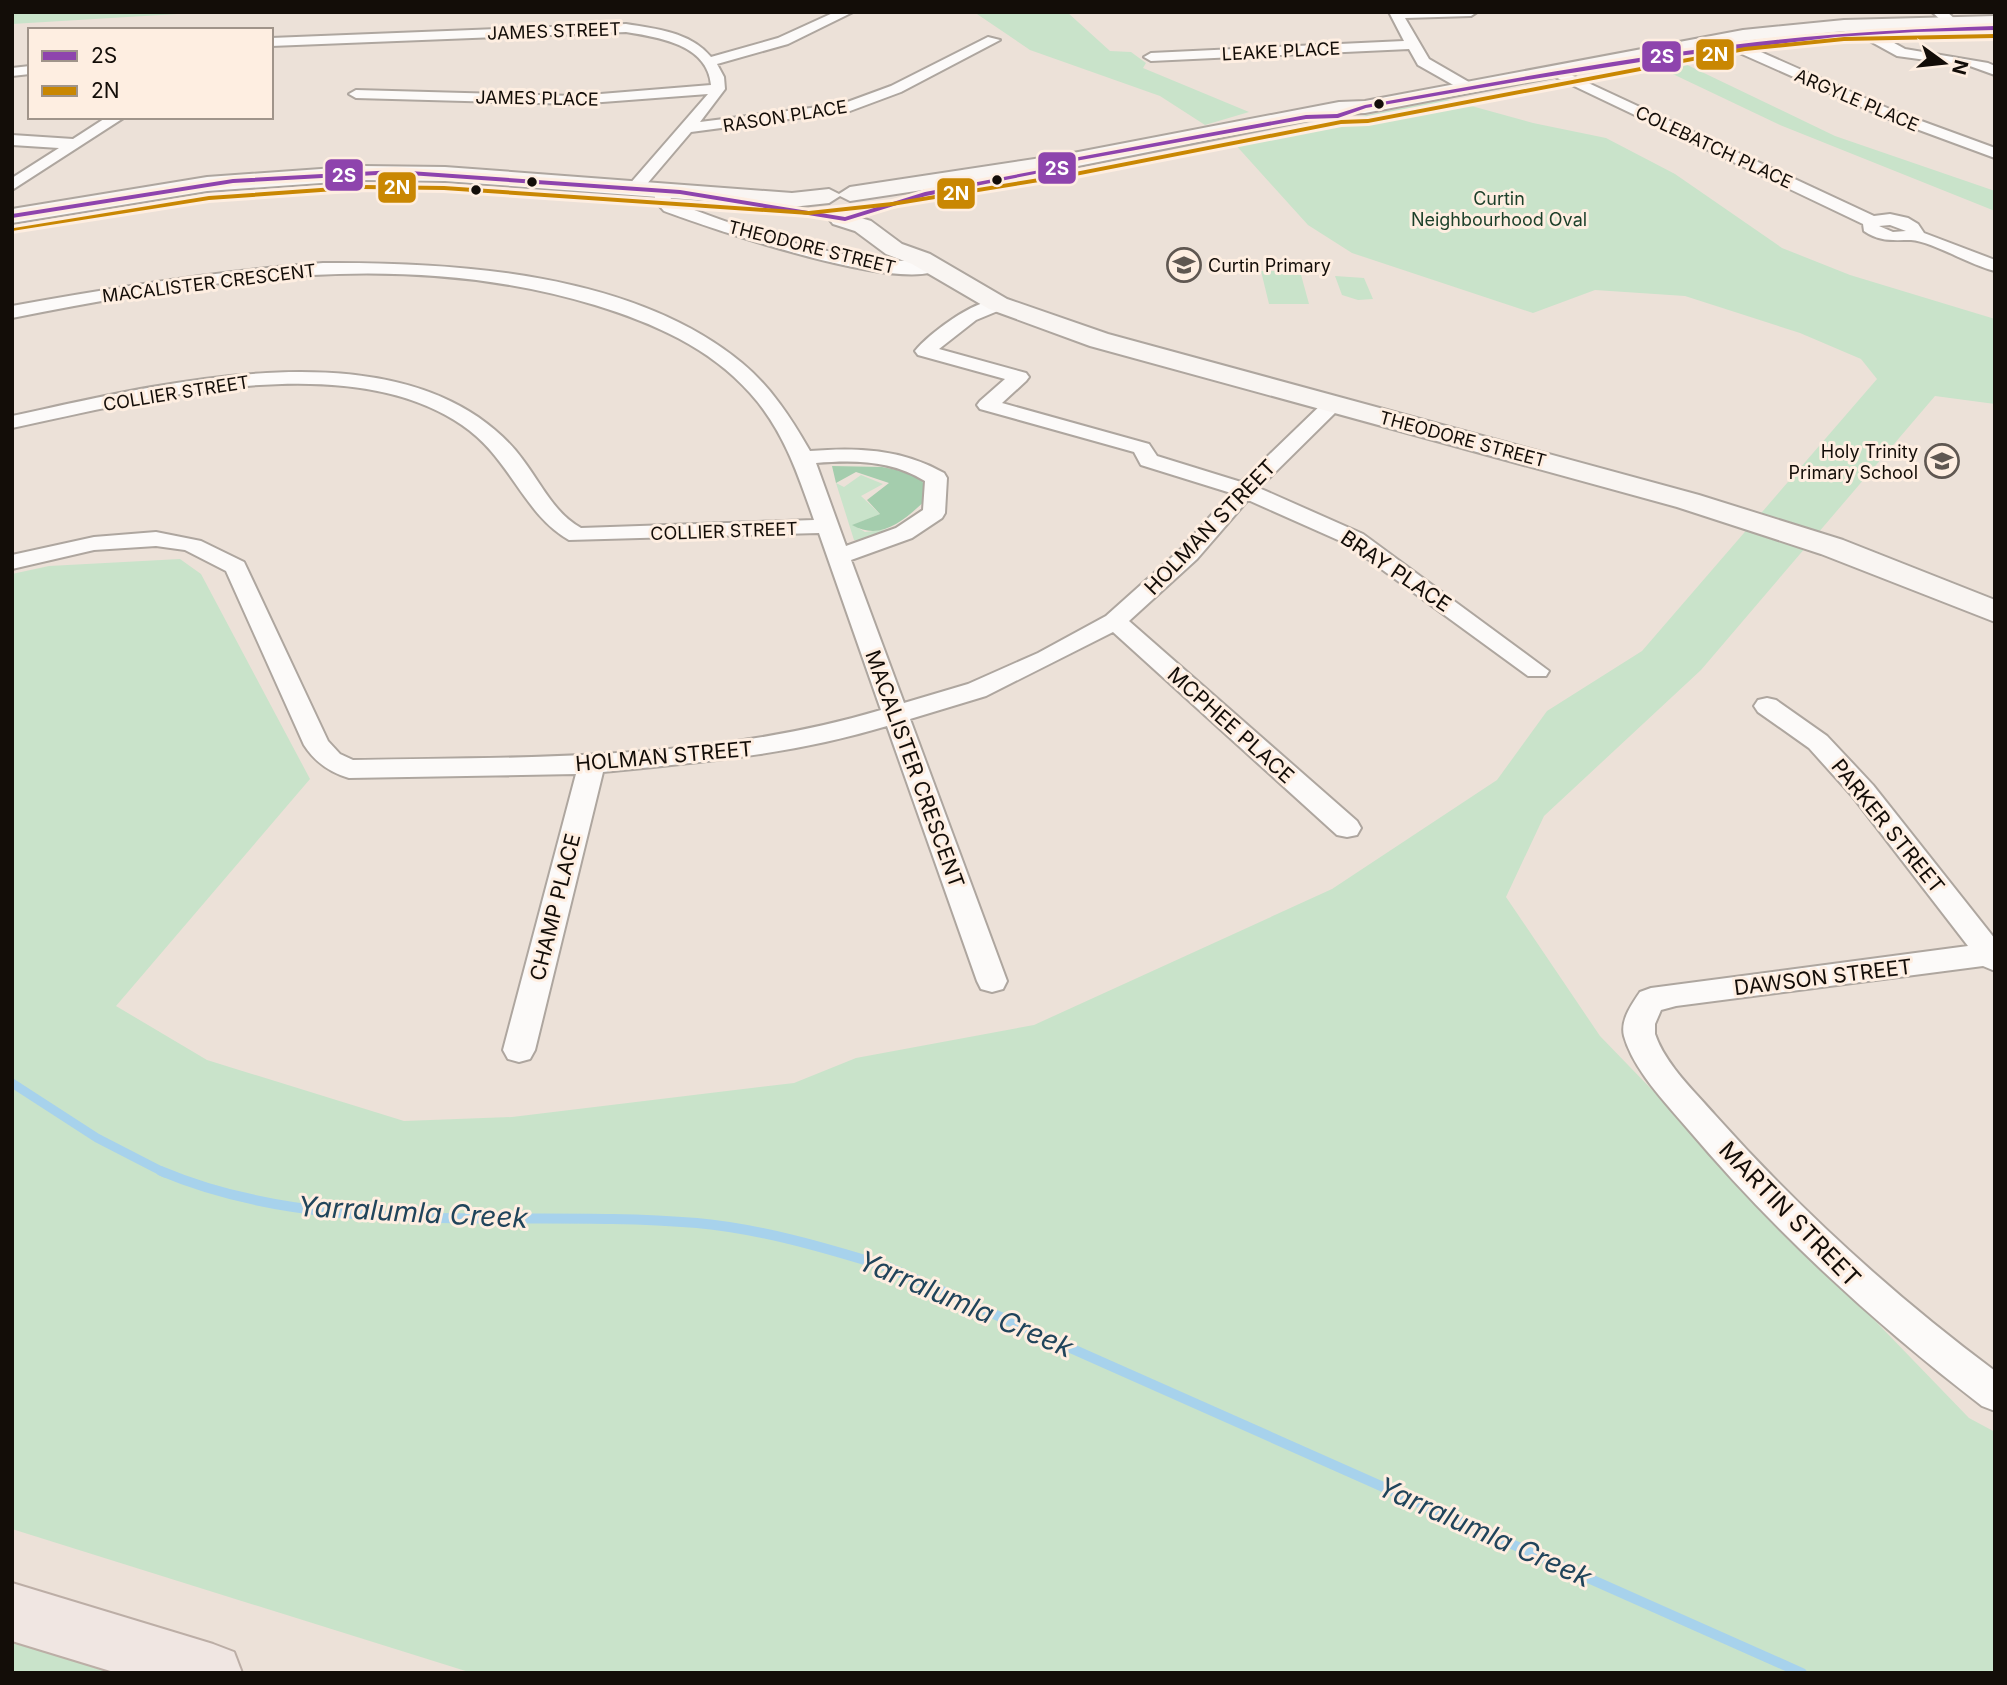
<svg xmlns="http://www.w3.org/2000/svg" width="2007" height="1685" viewBox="0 0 2007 1685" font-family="Inter,sans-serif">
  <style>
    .green { fill: #c9e3ca }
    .forest { fill: #a4cdad }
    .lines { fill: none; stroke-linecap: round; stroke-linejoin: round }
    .stream-far1 { stroke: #a7d2ec; stroke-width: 9 }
    .stream { stroke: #a7d2ec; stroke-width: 10 }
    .minor-casing { stroke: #aea69f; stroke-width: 4 }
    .secondary-casing { stroke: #aea69f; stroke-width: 4 }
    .motorway-casing { stroke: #bcaea6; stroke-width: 4 }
    .minor { fill: #fcfaf9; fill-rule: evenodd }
    .secondary { fill: #f9f5f2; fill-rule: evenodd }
    .motorway { fill: #f0e6e2; fill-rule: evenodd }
    .bus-1-casing { stroke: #feeee1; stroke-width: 6 }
    .bus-2-casing { stroke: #feeee1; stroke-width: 6 }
    .bus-1 { fill: #8e44ad; fill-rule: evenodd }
    .bus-2 { fill: #c98702; fill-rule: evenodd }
    .bus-dot { fill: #130d08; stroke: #feeee1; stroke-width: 2.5 }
    .labels { text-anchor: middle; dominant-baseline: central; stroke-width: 6; stroke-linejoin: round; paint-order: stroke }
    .far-street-label { font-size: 18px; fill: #130d08; stroke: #feeee1 }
    .far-park-label { font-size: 18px; fill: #1b3f29; stroke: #feeee1 }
    .far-poi-label { font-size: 18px; fill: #130d08; stroke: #feeee1; text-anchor: start }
    .street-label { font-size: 21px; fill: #130d08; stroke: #feeee1 }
    .near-street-label { font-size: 24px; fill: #130d08; stroke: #feeee1 }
    .near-water-label { font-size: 28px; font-style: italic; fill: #20445b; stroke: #feeee1 }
    .line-badge { stroke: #feeee1; stroke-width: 2.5 }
    .badge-label { font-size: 19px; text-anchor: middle; font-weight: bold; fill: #fff }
  </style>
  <rect width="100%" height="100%" fill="#ece1d8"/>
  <path class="green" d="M12 12H210L12 24Z
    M974 12H1067L1110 51 1131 52 1146 63 1143 68 1249 112 1205 125 1160 96 1030 50Z
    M1681 62 1835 136 1995 191V211L1780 125 1658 67Z
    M1446 99 1533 123 1606 138 1675 174 1782 248 1850 275 1995 319V404L1935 396 1701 670 1544 816 1506 897 1600 1036 1969 1418 1995 1432V1673H472L12 1529V574L49 566 180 559 201 574 310 779 116 1006 207 1060 404 1121 512 1117 794 1083 856 1058 1034 1025 1332 889 1497 780 1547 711 1642 651 1877 379 1861 359 1800 333 1685 296 1595 290 1533 313 1352 253 1308 225 1233 142Z
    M1261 271H1300L1309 304H1269Z
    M1335 276 1364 278 1373 299 1358 300 1342 295Z
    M861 475 883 484 861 496 880 514 853 525 865 532 890 529 869 542 854 540 836 483 844 487Z
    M12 1636 131 1673H12Z"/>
  <path class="forest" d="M832 466 882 467 921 475 927 499C905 519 882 542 852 525L880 514 867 500 889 483 856 472 836 483Z"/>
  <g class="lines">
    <path class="stream-far1" d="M12 1083 97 1138 165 1173"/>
    <path class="stream" d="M161 1171C326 1241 523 1208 697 1223 762 1229 826 1248 888 1267L1802 1673"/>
    <g class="minor-casing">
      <path id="minor" d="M835 12H853L788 44 717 64 724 77 725 89 700 122 842 104 891 86 988 37 1000 40 901 92 850 111 691 132 640 192 634 194 626 189 628 186 708 94 576 104 356 98 349 94 356 90 576 96 711 85C708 44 657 37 626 32L271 46V38L626 24C657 29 690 32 711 57L778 38Z
        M1389 12H1477L1471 16 1405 18 1429 59 1474 85V91H1464L1418 65 1409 49 1151 61 1144 57 1151 53 1404 41Z
        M1932 12H1947L1965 28 1953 31Z
        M1848 23H1858L1905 49 1988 63 1995 66V75L1970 66 1897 56 1848 29Z
        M1717 37H1727L1894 111 1995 148V158L1884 117 1717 43Z
        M30 66V74L12 76V68Z
        M1556 68 1874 216 1890 214 1908 218 1918 224 1924 233 1995 260V271C1972 266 1931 241 1911 240 1893 240 1880 242 1864 231L1863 224 1551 75V69ZM1890 225 1906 231 1893 232 1879 226Z
        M107 117H125L12 190V178L59 148 12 145V135L73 139Z
        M663 186 669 188 671 200 676 203C741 228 810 252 880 260 894 262 936 258 943 266 915 299 704 226 664 211L655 201V191Z
        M323 263C457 262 634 273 742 363 771 387 791 418 810 451 857 447 902 449 944 473L947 478 945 513 942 518 912 538 851 560 904 703 968 684 1038 653 1106 616 1181 549 1231 493 1141 465 1134 452 980 409 977 405 980 401 1005 379 918 355 915 351C929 333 981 294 1005 300L1007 304 1005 308 976 320 939 349 1026 373 1029 377 1026 381 1002 403 1149 444 1157 456 1241 482 1326 400H1340L1343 404 1340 408 1259 488 1363 534 1549 671 1546 676H1528L1347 544 1248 500 1197 559 1129 621 1357 821 1361 828 1357 835 1347 837 1337 835 1113 632 986 696 910 719 1007 981 1003 989 992 992 981 989 977 981 887 726C791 755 702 762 603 772L535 1050 530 1059 519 1062 508 1059 503 1050 576 774 349 778C329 772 315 762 304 745L226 571 185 550 156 546 94 550 12 569V555L94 537 156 532 201 541 244 562 328 741 340 754 353 760C530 757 710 761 881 710L819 533 569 540C523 514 510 457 462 425 346 345 140 401 12 428V416C147 387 355 333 478 417 495 429 511 443 523 460 542 485 554 513 581 528L814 520C798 474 783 429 750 393 709 347 653 323 595 305 404 247 204 280 12 318V306C116 287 218 271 323 263ZM816 463C854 460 891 460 925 481L923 510 896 528 846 546Z
        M1767 698 1776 700 1827 736 1873 785 1995 939V971L1983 966 1676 1006 1661 1010 1655 1024V1034C1665 1064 1695 1092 1715 1115 1800 1210 1893 1295 1995 1371V1411L1982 1406C1874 1323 1775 1232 1687 1128 1665 1102 1633 1069 1624 1036 1620 1020 1632 1004 1640 992L1651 988 1968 946 1853 797 1809 748 1758 712 1754 706 1758 700Z"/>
    </g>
    <g class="secondary-casing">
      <path id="secondary" d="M1995 16V28L1844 31 1743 41 1365 113 1339 114 1068 168 850 201 840 196 829 203 792 207 445 181 363 180 207 191 12 223V209L207 177 363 166 445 167 792 193 829 189 839 194 850 187 1068 154 1339 102 1365 101 1743 30 1844 20Z
        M841 212 871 221 902 244 930 254 1007 299 1108 334 1699 495 1843 540 1995 600V622L1821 554 1677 507 1090 346 989 309 912 264 886 254 855 231 833 224 829 219 833 214Z"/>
    </g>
    <g class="motorway-casing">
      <path id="motorway" d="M12 1583 213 1644 234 1652 242 1673H117L12 1641Z"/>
    </g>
    <use href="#minor" class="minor"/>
    <use href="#secondary" class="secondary"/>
    <use href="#motorway" class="motorway"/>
    <g class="bus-1-casing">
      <path id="bus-1" d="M1995 26V30L1915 32 1836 37 1678 56 1521 81 1366 108 1338 118 1306 119 1070 162 1065 168 926 196 845 221 680 194 395 174 233 183 12 218V214L233 179 395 170 680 190 845 217 925 192 1061 166 1068 159 1306 115 1337 114 1365 105C1495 82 1626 57 1757 42 1836 33 1915 29 1995 26Z"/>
    </g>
    <g class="bus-2-casing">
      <path id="bus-2" d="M1995 34V38L1844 41 1745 51 1368 123 1341 124 1070 177 892 206 809 215 444 190 363 189 209 200 12 231V229L14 228 209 196 363 185 444 186 809 211 892 202 1070 173 1341 120 1368 119 1745 47 1844 37Z"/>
    </g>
    <use href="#bus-1" class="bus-1"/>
    <use href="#bus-2" class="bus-2"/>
  </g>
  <defs>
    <g id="school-ring" transform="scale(1.75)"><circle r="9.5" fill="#feeee1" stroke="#5f5751" stroke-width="1.5"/><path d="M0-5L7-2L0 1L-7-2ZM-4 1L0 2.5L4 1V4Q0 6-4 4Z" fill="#5f5751"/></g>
  </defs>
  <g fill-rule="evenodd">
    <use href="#school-ring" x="1184" y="265"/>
    <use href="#school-ring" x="1942" y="461"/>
  </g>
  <g class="bus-dot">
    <circle cx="1379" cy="104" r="6"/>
    <circle cx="997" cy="180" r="6"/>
    <circle cx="532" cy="182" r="6"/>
    <circle cx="476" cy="190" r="6"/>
  </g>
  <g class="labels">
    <g class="far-street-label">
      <text transform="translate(554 31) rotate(-2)">JAMES STREET</text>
      <text transform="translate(1281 51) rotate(-3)">LEAKE PLACE</text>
      <text transform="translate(537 98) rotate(1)">JAMES PLACE</text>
      <text transform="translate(1857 100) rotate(23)">ARGYLE PLACE</text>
      <text transform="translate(785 116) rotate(-9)">RASON PLACE</text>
      <text transform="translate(1714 147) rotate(25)">COLEBATCH PLACE</text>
      <text transform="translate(812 247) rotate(14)">THEODORE STREET</text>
      <text transform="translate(209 283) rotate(-7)">MACALISTER CRESCENT</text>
      <text transform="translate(176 393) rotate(-9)">COLLIER STREET</text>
      <text transform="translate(1463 439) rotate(15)">THEODORE STREET</text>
      <text transform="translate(724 531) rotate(-2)">COLLIER STREET</text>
    </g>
    <g class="far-park-label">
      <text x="1499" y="198">Curtin<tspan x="1499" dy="21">Neighbourhood Oval</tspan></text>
    </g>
    <g class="far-poi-label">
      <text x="1208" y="265">Curtin Primary</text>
      <text x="1918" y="451" text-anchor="end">Holy Trinity<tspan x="1918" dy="21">Primary School</tspan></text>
    </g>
    <g class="street-label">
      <text transform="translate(1210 527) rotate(-46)">HOLMAN STREET</text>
      <text transform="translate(1396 571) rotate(34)">BRAY PLACE</text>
      <text transform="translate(1231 725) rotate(42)">MCPHEE PLACE</text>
      <text transform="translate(664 756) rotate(-5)">HOLMAN STREET</text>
      <text transform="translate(915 769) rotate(70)">MACALISTER CRESCENT</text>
      <text transform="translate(1888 826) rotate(51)">PARKER STREET</text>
      <text transform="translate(555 907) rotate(-76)">CHAMP PLACE</text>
      <text transform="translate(1823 977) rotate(-7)">DAWSON STREET</text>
    </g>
    <g class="near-street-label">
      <text transform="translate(1790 1214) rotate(46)">MARTIN STREET</text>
    </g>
    <g class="near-water-label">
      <text transform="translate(413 1212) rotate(3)">Yarralumla Creek</text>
      <text transform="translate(966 1304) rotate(23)">Yarralumla Creek</text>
      <text transform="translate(1485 1532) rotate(24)">Yarralumla Creek</text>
    </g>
  </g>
  <g class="line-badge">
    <rect x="1695" y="38" width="40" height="33" rx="7" fill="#c98702"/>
    <rect x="1641" y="40" width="41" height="33" rx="7" fill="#8e44ad"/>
    <rect x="1037" y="151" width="40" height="34" rx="7" fill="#8e44ad"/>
    <rect x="324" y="158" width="40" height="34" rx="7" fill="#8e44ad"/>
    <rect x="377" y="171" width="40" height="33" rx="7" fill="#c98702"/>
    <rect x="936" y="177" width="40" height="33" rx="7" fill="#c98702"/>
  </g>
  <g class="badge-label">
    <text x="1715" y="61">2N</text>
    <text x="1662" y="63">2S</text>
    <text x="1057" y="175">2S</text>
    <text x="344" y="182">2S</text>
    <text x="397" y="194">2N</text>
    <text x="956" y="200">2N</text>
  </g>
  <rect width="2007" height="1685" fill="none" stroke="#130d08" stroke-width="28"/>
  <rect x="28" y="28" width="245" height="91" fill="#feeee1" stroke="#a0948a" stroke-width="2"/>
  <rect x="42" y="51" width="35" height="10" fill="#8e44ad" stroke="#a0948a" stroke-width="2"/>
  <text x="91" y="63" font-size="21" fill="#130d08">2S</text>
  <rect x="42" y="86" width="35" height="10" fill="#c98702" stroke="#a0948a" stroke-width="2"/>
  <text x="91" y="98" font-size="21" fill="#130d08">2N</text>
  <g transform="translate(1944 63) rotate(105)" stroke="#feeee1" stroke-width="5" paint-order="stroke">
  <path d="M0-5L12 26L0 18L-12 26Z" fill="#130d08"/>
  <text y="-10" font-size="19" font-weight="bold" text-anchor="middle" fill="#130d08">N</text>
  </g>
</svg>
